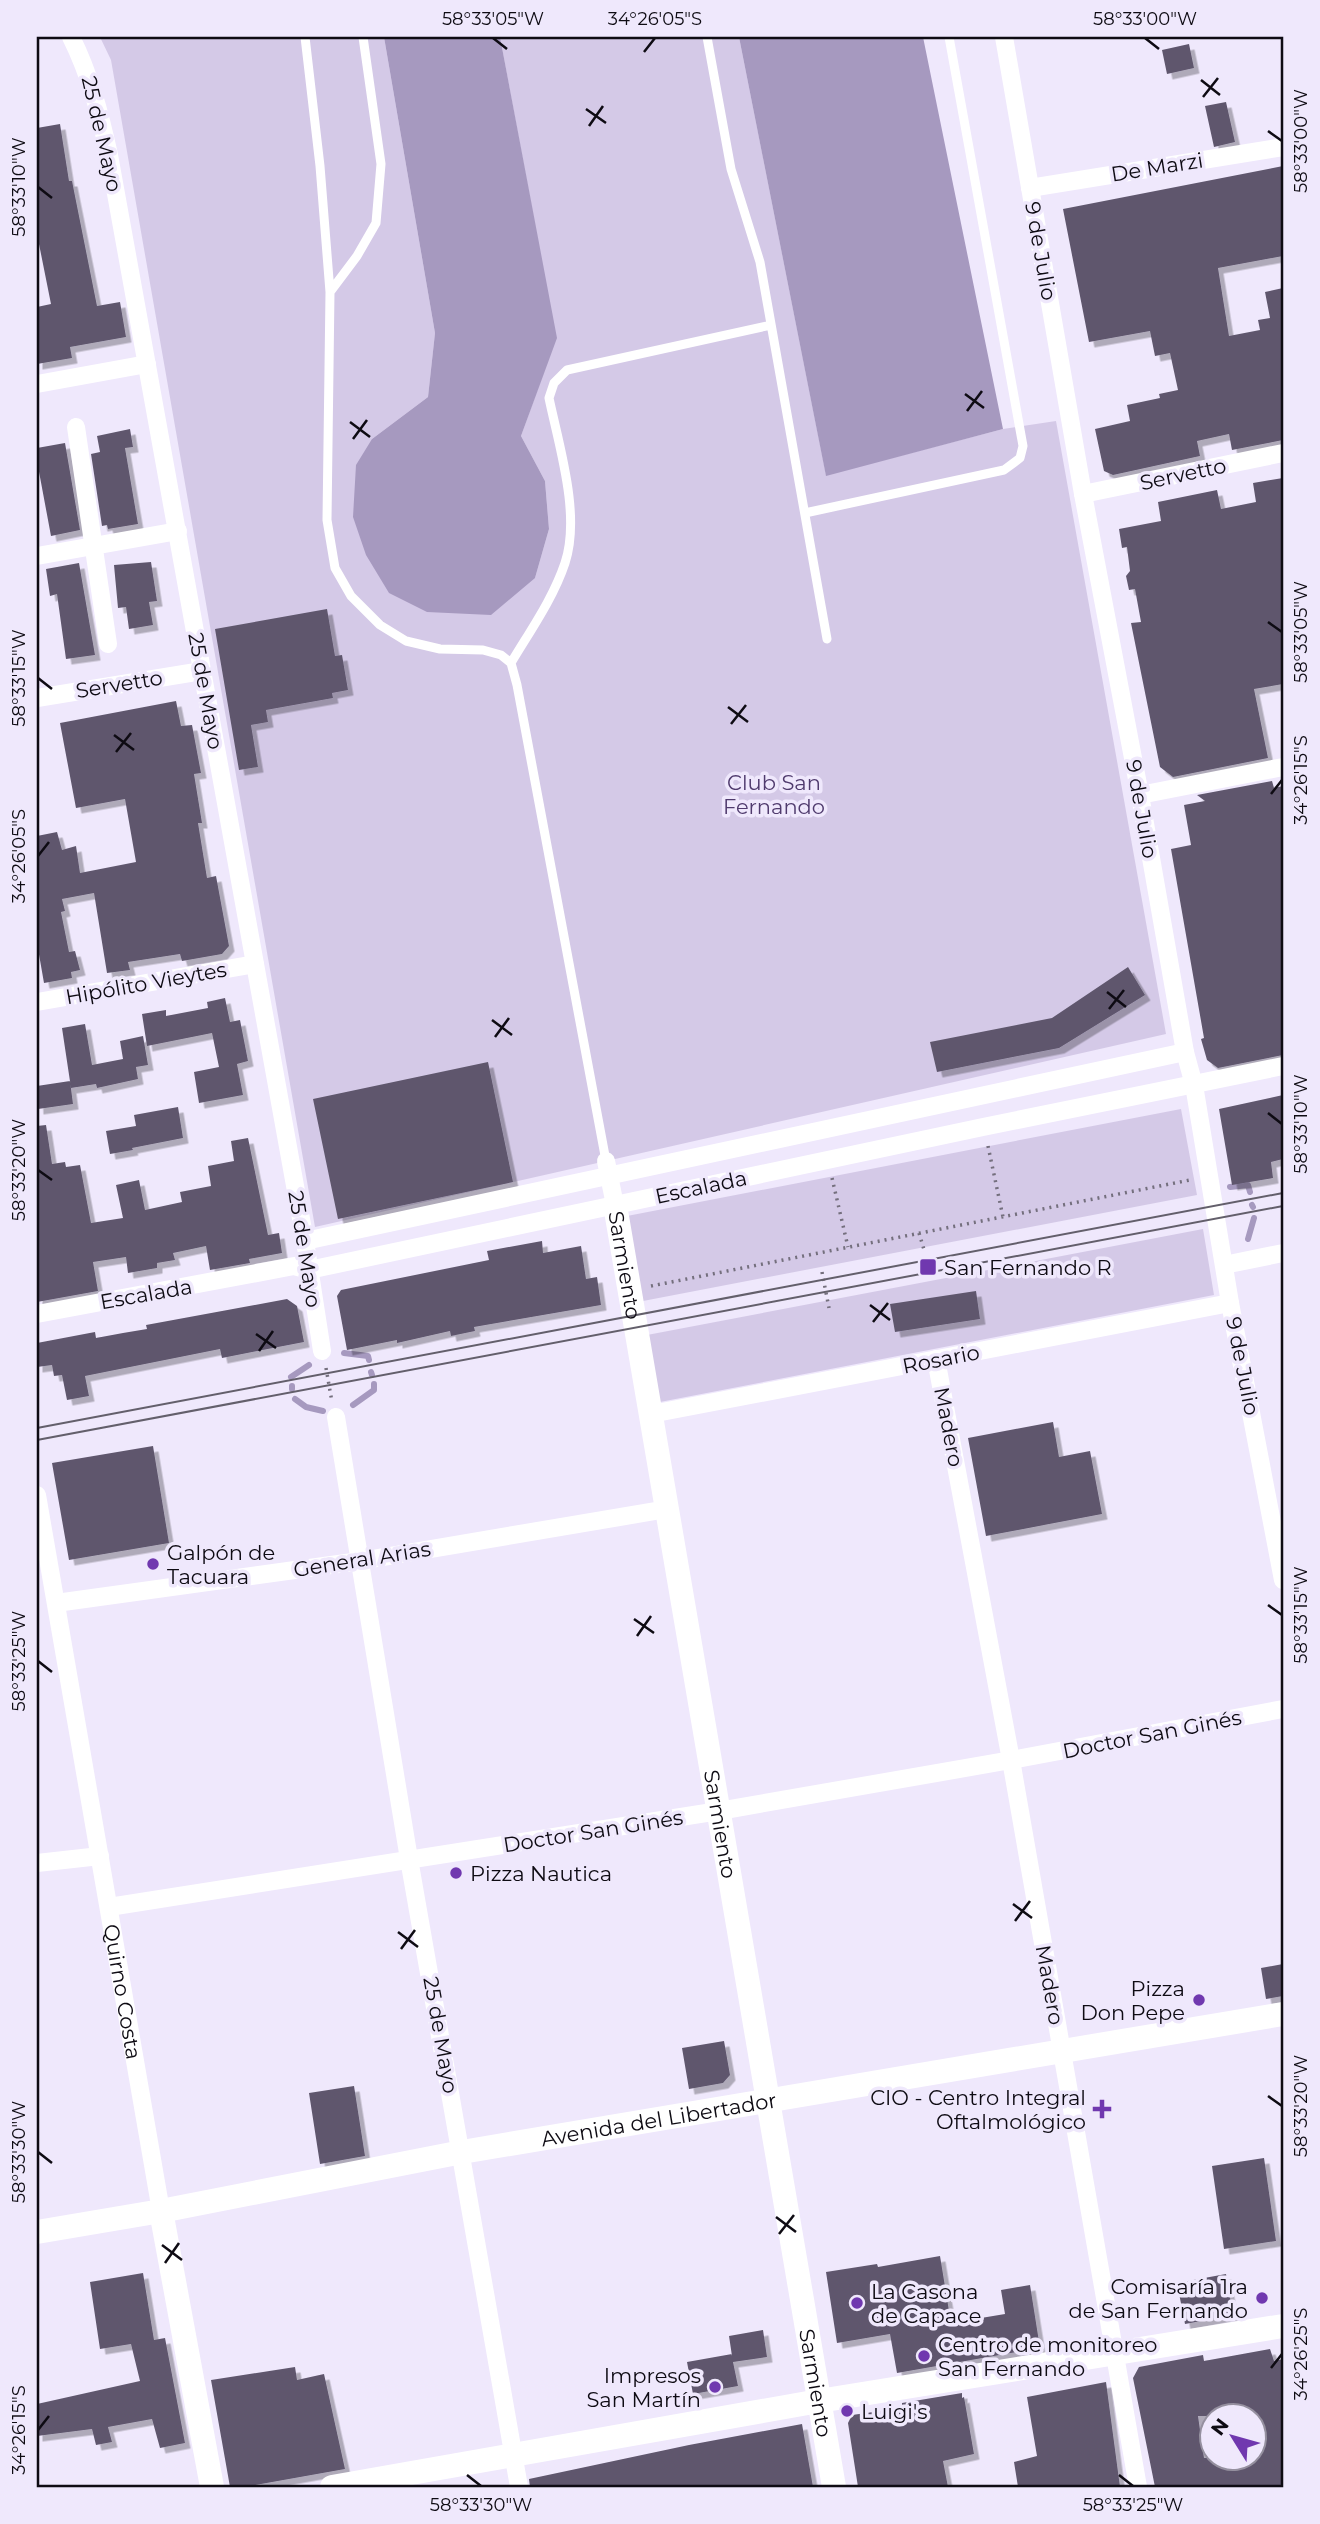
<svg xmlns="http://www.w3.org/2000/svg" width="1320" height="2524" viewBox="0 0 1320 2524" font-family="Montserrat,sans-serif">
  <style>
    .green { fill: #d4c9e7 }
    .water { fill: #a699bf }
    .lines { fill: none; stroke-linecap: round; stroke-linejoin: round }
    .stream { stroke: #a699bf; stroke-width: 6 }
    .building { fill: #5f576d; fill-rule: evenodd; filter: url(#shadow) }
    .path { stroke: #746f7d; stroke-width: 3.5; stroke-dasharray: 2 5; stroke-linecap: butt }
    .lane { stroke: #fff; stroke-width: 9 }
    .street { stroke: #fff; stroke-width: 18 }
    .secondary { stroke: #fff; stroke-width: 24 }
    .tram { stroke: #635f6b; stroke-width: 2 }
    .ticks { fill: none; stroke: #0e0b13; stroke-width: 2.5 }
    .poi-dot { fill: #7038af; stroke: #efe8fc; stroke-width: 2.5 }
    .labels { text-anchor: middle; dominant-baseline: central; stroke-width: 7; stroke-linejoin: round; paint-order: stroke }
    .street-label { font-size: 21px; fill: #0e0b13; stroke: #efe8fc }
    .park-label { font-size: 21px; fill: #503b6e; stroke: #efe8fc }
    .poi-label { font-size: 21px; fill: #0e0b13; stroke: #efe8fc; text-anchor: start }
    .neatline { fill: none; stroke: #0e0b13; stroke-width: 2.5 }
    .ticks-label { font-size: 18px; text-anchor: middle; fill: #0e0b13 }
  </style>
  <defs>
    <filter id="shadow"><feDropShadow dx="5.5" dy="5.5" stdDeviation="0" flood-color="#0004"/></filter>
  </defs>
  <rect width="100%" height="100%" fill="#efe8fc"/>
  <path class="green" d="M100 37H384L435 333 428 397 372 439 535 578 549 529 545 481 521 436 556 338 500 37H739L826 475 1003 429 1056 421 1166 1034 315 1227 111 60Z
    M1181 1109 1197 1195 643 1301 627 1216Z
    M1203 1229 1214 1295 660 1402 647 1335Z"/>
  <path class="water" d="M384 37H500L557 338 521 436 545 481 549 529 535 578 491 615 427 612 389 593 366 555 353 517 356 465 372 439 428 397 435 333Z
    M739 37H923L1003 429 826 476Z"/>
  <g class="lines">
    <path class="stream" d="M1230 1187 1248 1185 1250 1192
      M1252 1205 1253 1207
      M1248 1239 1254 1218
      M344 1353 368 1356 369 1360
      M371 1372 372 1375
      M291 1377 309 1365
      M292 1386V1389
      M295 1399 306 1407 323 1411
      M353 1405 374 1390V1384"/>
  </g>
  <path class="building" d="M1189 44 1194 68 1167 74 1162 50Z
    M1226 102 1235 142 1214 147 1205 106Z
    M60 124 69 181H72L97 306 120 302 126 337 70 347 72 358 37 364V307L51 304 37 234V128Z
    M1283 166V256L1218 268 1229 336 1260 330 1258 320 1270 318 1265 292 1283 288V440L1232 450 1229 434 1197 441 1200 456 1113 475 1104 471 1095 429 1130 421 1127 405 1160 398 1159 394 1178 390 1170 353 1155 356 1150 331 1089 342 1063 209Z
    M130 429 133 447 125 448 138 524 108 529 107 525 102 526 91 454 100 452 97 436Z
    M65 443 80 530 51 536 37 461V448Z
    M1283 478V684L1254 689 1268 758 1173 777 1160 767 1131 623 1141 622 1135 589 1129 590 1126 576 1130 571 1127 547 1122 548 1119 529 1161 521 1158 502 1217 490 1221 509 1256 502 1253 483Z
    M151 562 157 601 149 602 153 625 129 629 126 607 118 608 114 565Z
    M79 563 95 655 66 659 57 594 50 596 46 569Z
    M327 609 335 656 342 655 348 690 332 693 333 698 266 710 268 722 251 725 258 767 239 770 215 629Z
    M176 701 181 726 192 725 201 773 194 774 202 823H198L207 878 216 876 229 946 222 954 182 961 180 954 128 962 130 970 107 973 94 893 62 899 65 911 61 912 69 952 75 951 80 970 71 972 72 978 44 983 37 943V836L57 832 62 850 76 846 80 873 136 862 125 799 76 808 60 723Z
    M1272 781 1274 788 1283 786V1055L1218 1068 1207 1060 1201 1039 1204 1038 1171 849 1191 845 1184 805 1205 801 1197 795Z
    M1128 967 1145 995 1059 1048 937 1072 930 1042 1052 1018Z
    M225 998 230 1022 240 1020 248 1061 237 1064 243 1095 199 1103 194 1072 219 1067 212 1033 147 1046 142 1014 166 1010V1016L208 1008 207 1002Z
    M85 1024 92 1065 123 1059 120 1041 143 1036 148 1065 136 1067 138 1079 97 1088 96 1084 71 1088 62 1028Z
    M488 1062 513 1182 338 1219 313 1099Z
    M70 1081 73 1104 38 1109 37 1086Z
    M1283 1095V1159L1271 1162 1273 1178 1232 1185 1219 1109Z
    M178 1107 183 1138 132 1148 133 1150 110 1154 106 1131 136 1126 134 1115Z
    M46 1125 52 1164 65 1162 66 1167 80 1165 91 1223 123 1218 116 1185 139 1180 145 1210 182 1202 180 1192 211 1186 208 1166 234 1161 231 1141 248 1138 268 1235 279 1233 282 1253 249 1259 250 1263 210 1270 206 1246 173 1253 175 1260 157 1263V1268L128 1273 126 1257 93 1262 98 1291 37 1302V1126Z
    M542 1241 543 1253 581 1246 586 1279 597 1277 601 1305 474 1327 475 1331 451 1336 450 1331 397 1343V1340L347 1350 337 1296 341 1290 489 1260 487 1251Z
    M976 1291 980 1319 895 1332 890 1304Z
    M287 1299 297 1306 304 1342 222 1358 220 1349 85 1376 89 1396 67 1400 62 1375 54 1376 52 1365 37 1367V1343L95 1332 96 1338 123 1333 147 1329 146 1325Z
    M1053 1422 1059 1457 1090 1451 1102 1514 986 1536 968 1438Z
    M153 1446 169 1543 69 1560 52 1463Z
    M1283 1964V1996L1266 1999 1261 1968Z
    M724 2041 730 2075 723 2083 689 2089 682 2048Z
    M354 2086 365 2156 320 2164 309 2093Z
    M1264 2158 1276 2241 1224 2249 1212 2166Z
    M940 2256 951 2323 1005 2314 1001 2290 1030 2285 1040 2348 897 2373 890 2334 837 2343 826 2272 877 2264 878 2267Z
    M143 2273 154 2340 165 2338 185 2443 160 2448 152 2419 108 2427 112 2442 96 2445 92 2429 37 2436V2404L140 2381 131 2344 100 2349 90 2282Z
    M1226 2274 1233 2315 1185 2324 1177 2283Z
    M763 2330 767 2357 733 2362 738 2386 693 2394 687 2362 732 2354V2356L729 2336Z
    M1270 2349 1274 2361 1283 2359V2487H1155L1133 2378 1139 2367 1203 2355 1204 2361ZM1198 2416H1254L1260 2458H1204Z
    M295 2367 297 2380 324 2374 345 2469 244 2487H230L211 2380Z
    M1106 2382 1120 2487H1018L1014 2462 1037 2456 1027 2397Z
    M962 2393V2398L964 2397 974 2454 943 2461 948 2487H858L848 2423 852 2415 902 2408V2403Z
    M802 2424 813 2487H530L529 2479 689 2445Z"/>
  <g class="lines">
    <path class="path" d="M988 1146 1003 1217
      M832 1178 848 1247
      M919 1233 925 1253
      M822 1272 829 1308
      M651 1286 1190 1180
      M326 1368 332 1402"/>
    <path class="lane" d="M305 37 320 166 330 292 327 520 335 568 351 596 380 625 406 641 440 649 483 650 501 655 511 663 517 685 606 1161
      M707 37 731 169 760 262 827 639
      M330 292 357 256 376 223 381 164 363 37
      M805 513 1004 470 1020 458 1023 446 949 37
      M511 663C530 631 553 599 565 563 581 515 559 446 549 398L554 383 567 370 771 325"/>
    <g class="street">
      <path d="M71 37C90 75 100 114 109 155L305 1241 322 1351"/>
      <path d="M1004 37 1083 494 1140 795 1185 1052 1194 1085 1230 1303 1283 1580"/>
      <path d="M1030 188 1283 147"/>
      <path d="M37 384 147 364"/>
      <path d="M76 427 108 644"/>
      <path d="M1083 494 1283 453"/>
      <path d="M37 556 178 531"/>
      <path d="M37 698 202 671"/>
      <path d="M1140 795 1283 767"/>
      <path d="M37 1002 255 964"/>
      <path d="M606 1161 615 1205"/>
      <path d="M305 1241 1185 1052"/>
      <path d="M1224 1265 1283 1253"/>
      <path d="M37 1314 294 1266 309 1270 983 1127 1283 1066"/>
      <path d="M936 1359 1011 1760 1138 2487"/>
      <path d="M651 1414 1230 1303"/>
      <path d="M336 1417 409 1859 519 2487"/>
      <path id="s1" d="M37 1495 161 2211"/>
      <path d="M56 1603 360 1561 667 1509"/>
      <path d="M37 1863 100 1856"/>
      <path d="M109 1907 719 1811 1011 1760 1283 1709"/>
    </g>
    <g class="secondary">
      <path id="s2" d="M615 1205 834 2487"/>
      <path d="M161 2211 212 2487"/>
      <path id="s3" d="M37 2232 161 2211 462 2152 1283 2014"/>
      <path d="M332 2487 819 2401 1283 2326"/>
    </g>
    <path class="tram" d="M37 1428 1283 1193
      M37 1440 1283 1206"/>
  </g>
  <path class="ticks" d="M493 38 507 49M1145 38 1159 49M644 52 655 38M1201 80 1220 95M1203 97 1218 78M586 109 606 123M589 126 603 106M1268 131 1282 141M38 187 52 198M965 394 984 408M967 411 982 391M350 422 370 437M353 439 367 420M1268 622 1282 632M38 678 52 689M728 707 748 722M731 724 746 705M114 735 134 750M116 752 131 733M1271 794 1282 780M38 856 49 842M1107 992 1126 1007M1109 1009 1124 990M492 1020 512 1035M495 1037 509 1018M1268 1113 1282 1124M38 1170 52 1180M870 1305 890 1320M873 1322 888 1303M256 1334 276 1348M259 1351 273 1331M1268 1605 1282 1615M634 1619 654 1633M637 1636 651 1616M38 1661 52 1672M1013 1904 1032 1918M1015 1921 1030 1901M398 1932 418 1947M401 1949 415 1930M1268 2096 1282 2106M38 2152 52 2163M776 2217 796 2232M779 2234 794 2215M162 2245 182 2260M165 2263 179 2243M1271 2368 1282 2354M38 2430 49 2416M467 2475 481 2486M1119 2475 1133 2486"/>
  <g class="poi-dot">
    <rect x="919" y="1258" width="18" height="18" rx="3.5"/>
    <circle cx="153" cy="1564" r="7"/>
    <circle cx="456" cy="1873" r="7"/>
    <circle cx="1199" cy="2000" r="7"/>
    <path d="M1098.5 2098.5h7v7h7v7h-7v7h-7v-7h-7v-7h7z"/>
    <circle cx="1262" cy="2298" r="7"/>
    <circle cx="857" cy="2303" r="7"/>
    <circle cx="924" cy="2356" r="7"/>
    <circle cx="715" cy="2387" r="7"/>
    <circle cx="847" cy="2411" r="7"/>
  </g>
  <g class="labels">
    <g class="street-label">
      <text transform="translate(102 134) rotate(77)">25 de Mayo</text>
      <text transform="translate(1157 167) rotate(-9)">De Marzi</text>
      <text transform="translate(1041 251) rotate(80)">9 de Julio</text>
      <text transform="translate(1183 474) rotate(-12)">Servetto</text>
      <text transform="translate(119 684) rotate(-9)">Servetto</text>
      <text transform="translate(206 691) rotate(80)">25 de Mayo</text>
      <text transform="translate(1142 809) rotate(80)">9 de Julio</text>
      <text transform="translate(146 983) rotate(-10)">Hipólito Vieytes</text>
      <text transform="translate(701 1187) rotate(-12)">Escalada</text>
      <text transform="translate(305 1249) rotate(81)">25 de Mayo</text>
      <text stroke="none"><textPath href="#s2" startOffset="61">Sarmiento</textPath></text>
      <text transform="translate(146 1294) rotate(-10)">Escalada</text>
      <text transform="translate(941 1359) rotate(-11)">Rosario</text>
      <text transform="translate(1243 1366) rotate(79)">9 de Julio</text>
      <text transform="translate(949 1427) rotate(79)">Madero</text>
      <text transform="translate(362 1559) rotate(-9)">General Arias</text>
      <text transform="translate(1152 1734) rotate(-11)">Doctor San Ginés</text>
      <text stroke="none"><textPath href="#s2" startOffset="628">Sarmiento</textPath></text>
      <text transform="translate(593 1831) rotate(-9)">Doctor San Ginés</text>
      <text transform="translate(1050 1985) rotate(80)">Madero</text>
      <text stroke="none"><textPath href="#s1" startOffset="504">Quirno Costa</textPath></text>
      <text transform="translate(441 2035) rotate(80)">25 de Mayo</text>
      <text stroke="none"><textPath href="#s3" startOffset="632">Avenida del Libertador</textPath></text>
      <text stroke="none"><textPath href="#s2" startOffset="1195">Sarmiento</textPath></text>
    </g>
    <g class="park-label">
      <text x="774" y="782">Club San<tspan x="774" dy="24">Fernando</tspan></text>
    </g>
    <g class="poi-label">
      <text x="944" y="1267">San Fernando R</text>
      <text x="167" y="1552">Galpón de<tspan x="167" dy="24">Tacuara</tspan></text>
      <text x="470" y="1873">Pizza Nautica</text>
      <text x="1185" y="1988" text-anchor="end">Pizza<tspan x="1185" dy="24">Don Pepe</tspan></text>
      <text x="1086" y="2097" text-anchor="end">CIO - Centro Integral<tspan x="1086" dy="24">Oftalmológico</tspan></text>
      <text x="1248" y="2286" text-anchor="end">Comisaría 1ra<tspan x="1248" dy="24">de San Fernando</tspan></text>
      <text x="871" y="2291">La Casona<tspan x="871" dy="24">de Capace</tspan></text>
      <text x="938" y="2344">Centro de monitoreo<tspan x="938" dy="24">San Fernando</tspan></text>
      <text x="701" y="2375" text-anchor="end">Impresos<tspan x="701" dy="24">San Martín</tspan></text>
      <text x="861" y="2411">Luigi's</text>
    </g>
  </g>
  <rect width="1320" height="2524" fill="none" stroke="#efe8fc" stroke-width="77"/>
  <g transform="translate(1233 2437) rotate(307)"><circle r="33" fill="#efe8fc" stroke="#95909f" stroke-width="2"/>
  <path d="M0-5L12 26L0 18L-12 26Z" fill="#7038af"/>
  <text y="-10" font-size="19" font-weight="bold" text-anchor="middle" fill="#0e0b13">N</text>
  </g>
  <rect x="38" y="38" width="1244" height="2448" class="neatline"/>
  <g class="ticks-label">
    <text x="493" y="25">58°33'05"W</text>
    <text x="655" y="25">34°26'05"S</text>
    <text x="1145" y="25">58°33'00"W</text>
    <text transform="translate(1301 141) rotate(-90)" y="6">58°33'00"W</text>
    <text transform="translate(19 187) rotate(-90)" y="6">58°33'10"W</text>
    <text transform="translate(1301 632) rotate(-90)" y="6">58°33'05"W</text>
    <text transform="translate(19 678) rotate(-90)" y="6">58°33'15"W</text>
    <text transform="translate(1301 780) rotate(-90)" y="6">34°26'15"S</text>
    <text transform="translate(19 856) rotate(-90)" y="6">34°26'05"S</text>
    <text transform="translate(1301 1124) rotate(-90)" y="6">58°33'10"W</text>
    <text transform="translate(19 1170) rotate(-90)" y="6">58°33'20"W</text>
    <text transform="translate(1301 1615) rotate(-90)" y="6">58°33'15"W</text>
    <text transform="translate(19 1661) rotate(-90)" y="6">58°33'25"W</text>
    <text transform="translate(1301 2106) rotate(-90)" y="6">58°33'20"W</text>
    <text transform="translate(19 2152) rotate(-90)" y="6">58°33'30"W</text>
    <text transform="translate(1301 2354) rotate(-90)" y="6">34°26'25"S</text>
    <text transform="translate(19 2430) rotate(-90)" y="6">34°26'15"S</text>
    <text x="481" y="2511">58°33'30"W</text>
    <text x="1133" y="2511">58°33'25"W</text>
  </g>
</svg>
